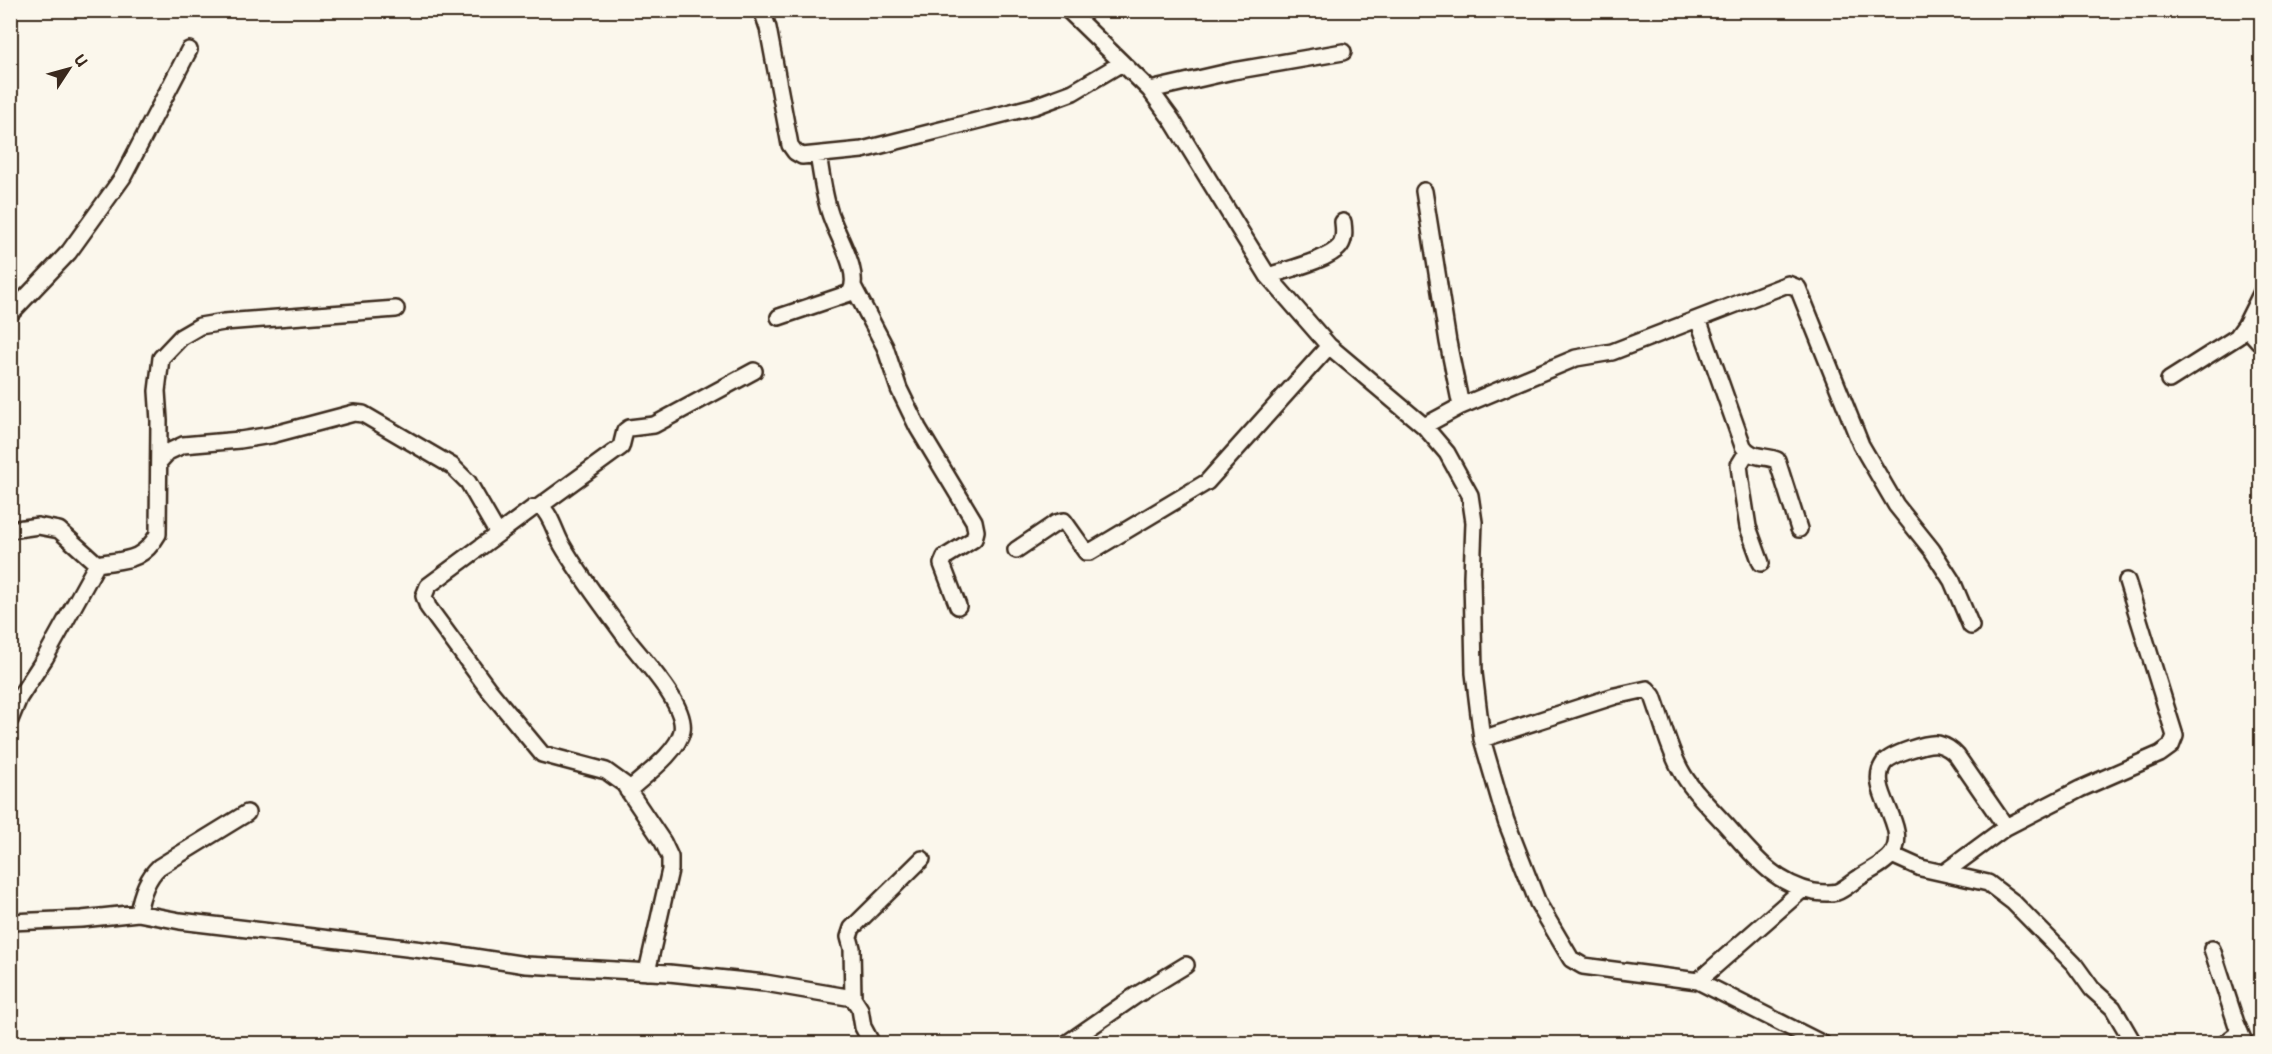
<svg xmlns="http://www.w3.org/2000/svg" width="2272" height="1054" viewBox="0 0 2272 1054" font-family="Mali,sans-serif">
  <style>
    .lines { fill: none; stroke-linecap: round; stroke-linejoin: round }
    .minor-casing { stroke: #3b2a1e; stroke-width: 20 }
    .minor { stroke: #fbf7ec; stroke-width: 15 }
  </style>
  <rect width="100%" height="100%" fill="#fbf7ec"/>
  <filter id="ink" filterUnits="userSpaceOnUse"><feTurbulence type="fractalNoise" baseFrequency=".0167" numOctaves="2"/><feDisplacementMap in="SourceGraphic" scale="12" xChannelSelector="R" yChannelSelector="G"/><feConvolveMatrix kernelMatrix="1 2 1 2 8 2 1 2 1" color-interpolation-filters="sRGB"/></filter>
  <g filter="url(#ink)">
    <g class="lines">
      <g class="minor-casing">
        <path id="minor" d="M762 10 768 28 790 145 795 152 802 156 862 150 1035 106 1073 92 1122 63
          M1068 10 1150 90 1172 120 1268 276 1329 346 1424 426 1447 453 1470 495 1474 522 1472 577 1474 673 1482 739 1506 821 1538 903 1571 959 1583 966 1698 981 1823 1044
          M1150 90 1233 71 1343 52
          M1424 191 1448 342 1461 406
          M1268 276C1286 270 1329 260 1340 246 1345 239 1344 230 1343 222
          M854 288 885 347 899 389 918 428 974 521 976 531 974 539 945 557 942 564 958 606
          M10 314 69 252 123 177 189 50
          M779 317 850 293C862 275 838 237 832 219 824 200 822 176 818 155
          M1698 319 1743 446C1751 459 1764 455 1777 460L1799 529
          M2245 326 2262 345
          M2169 380 2237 337 2245 326 2262 292
          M1424 426 1461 406 1576 358 1612 352 1788 284 1798 288 1861 445 1896 505 1932 550 1952 581 1971 626
          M1747 452 1739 465 1742 489 1748 527 1761 563
          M159 462 168 452 183 445 240 440 271 435 354 413 363 414 452 466 468 482 498 534
          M540 506 621 447 625 431 629 428 654 425 754 371
          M10 530 38 526 59 530 97 564
          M1016 550 1056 523 1064 521 1086 552H1090L1207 482 1329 346
          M10 720 19 698 45 658 97 564C126 559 142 562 158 534L159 421 157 391 161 358 181 337 200 326 224 322 396 309
          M1482 739 1615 696 1647 689 1653 696C1662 720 1668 747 1680 769 1691 790 1710 807 1726 825 1753 855 1773 883 1814 892 1821 893 1829 894 1837 892 1845 889 1852 882 1860 877 1869 871 1886 863 1892 854 1911 826 1865 789 1884 763 1891 754 1928 742 1938 744 1946 746 1952 750 1957 756L2006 827
          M628 791C644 776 678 752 682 731 687 705 643 660 627 639 605 608 581 578 562 545 555 533 551 514 540 506L533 508 428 586 424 596 428 607 489 690 542 754 606 771 624 784 663 842 670 857V870L647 972
          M1892 855 1921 868 1988 883 2013 902 2074 964 2092 989 2113 1008 2134 1044
          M1945 872 2006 827 2080 789 2160 754 2171 746 2175 736 2127 581
          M138 913C141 896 146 879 159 867L247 813
          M10 922 82 919 138 913 180 921 448 953 526 965 669 973 765 983 853 998 860 1009 863 1027 872 1044
          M2212 949 2236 1023 2245 1044
          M1698 981 1803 889
          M853 998 852 948 849 937 852 928 922 859
          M1066 1044 1135 996 1186 965
          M2224 1044 2240 1032"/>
      </g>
      <use href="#minor" class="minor"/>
    </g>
  </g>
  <rect width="2272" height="1054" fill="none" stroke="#fbf7ec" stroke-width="36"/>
  <rect x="18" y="18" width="2236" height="1018" fill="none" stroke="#3b2a1e" stroke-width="2" filter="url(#ink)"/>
  <g transform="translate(69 69) rotate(54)" stroke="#fbf7ec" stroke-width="4.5" paint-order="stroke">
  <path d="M0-4.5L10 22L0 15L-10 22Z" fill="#3b2a1e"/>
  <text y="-9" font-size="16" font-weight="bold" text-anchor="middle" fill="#3b2a1e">U</text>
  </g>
</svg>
